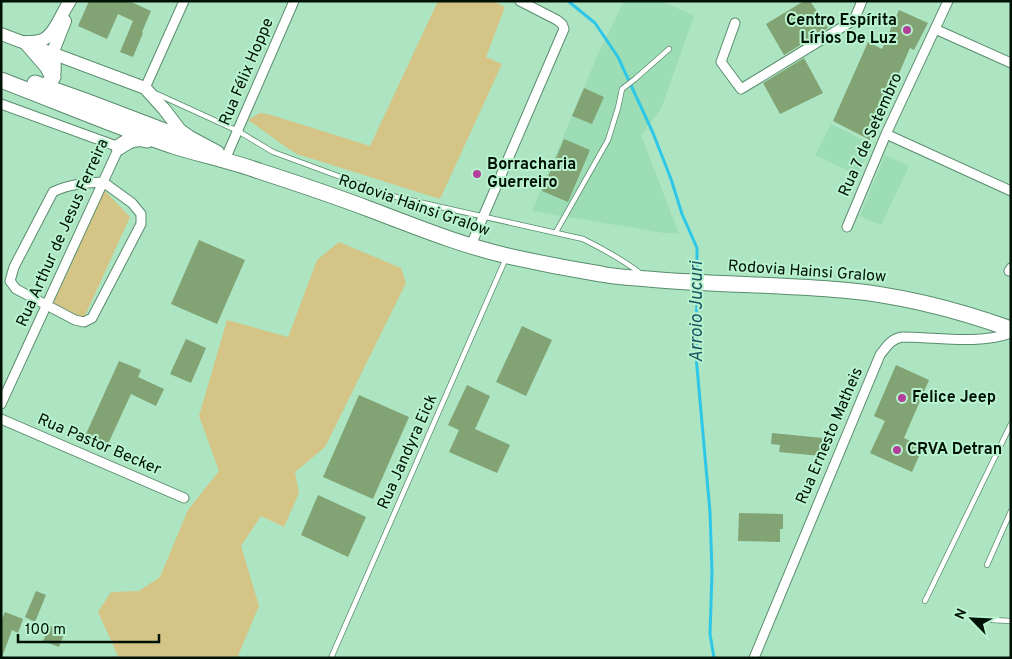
<svg xmlns="http://www.w3.org/2000/svg" width="1012" height="659" viewBox="0 0 1012 659" font-family="Overpass,sans-serif">
  <style>
    .built { fill: #9dddb5 }
    .green { fill: #d4c587 }
    .lines { fill: none; stroke-linecap: round; stroke-linejoin: round }
    .stream { stroke: #2ec7e8; stroke-width: 3 }
    .building { fill: #82a374 }
    .service-casing { stroke: #598d6d; stroke-width: 6 }
    .minor-casing { stroke: #598d6d; stroke-width: 11 }
    .secondary-casing { stroke: #598d6d; stroke-width: 14 }
    .primary-casing { stroke: #598d6d; stroke-width: 17 }
    .service { stroke: #fff; stroke-width: 4.5 }
    .minor { stroke: #fff; stroke-width: 9 }
    .secondary { stroke: #fff; stroke-width: 12 }
    .primary { stroke: #fff; stroke-width: 15 }
    .poi-dot { fill: #b2409b; stroke: #b9f2ce; stroke-width: 2 }
    .labels { text-anchor: middle; dominant-baseline: central; stroke-width: 4; stroke-linejoin: round; paint-order: stroke }
    .poi-label { font-size: 16px; font-weight: bold; fill: #001106; stroke: #b9f2ce; text-anchor: start }
    .street-label { font-size: 16px; fill: #001106; stroke: #b9f2ce }
    .water-label { font-size: 18px; font-style: italic; fill: #195462; stroke: #b9f2ce }
  </style>
  <rect width="100%" height="100%" fill="#ade4c1"/>
  <path class="built" d="M624 1H662L694 16 661 109 641 135 679 234 664 233 532 211 599 52Z
    M831 124 873 145 857 175 815 155Z
    M885 155 909 166 881 225 860 216Z"/>
  <path class="green" d="M438 1H493L505 7 486 57 502 64 440 199 297 154C280 144 265 131 248 120L260 113 268 114 370 146Z
    M104 190 130 217 84 318 52 304Z
    M339 242 401 268 406 283 325 447 295 472 299 493 284 527 261 516 241 546 259 606 237 658H119L98 612 111 592 139 591 160 577 188 510 219 471 199 416 227 320 288 337 317 260Z"/>
  <g class="lines">
    <path class="stream" d="M568 1 595 23 618 57 653 133 671 179 682 214 697 248V277
      M697 286 696 356 710 512 712 572 710 634 714 658"/>
  </g>
  <path class="building" d="M89 1H129L151 11 142 32 143 33 133 57 120 52 133 21 118 14 107 39 78 26Z
    M804 1H810L828 28 784 55 766 24Z
    M899 10 928 23 914 50 910 48 870 140 833 121 868 42 882 49Z
    M804 58 823 93 780 114 763 83Z
    M584 88 604 97 592 124 572 116Z
    M564 139 590 150 568 202 542 191Z
    M199 240 245 260 217 324 171 304Z
    M522 326 552 340 526 396 496 382Z
    M186 339 206 348 191 383 170 374Z
    M119 361 141 370 138 377 164 389 156 406 131 394 108 444 86 434Z
    M896 365 929 380 904 438 923 447 912 472 870 453 885 421 874 416Z
    M467 385 490 396 475 429 510 445 497 473 449 452 459 430 448 425Z
    M359 395 409 417 373 499 323 477Z
    M772 433 823 438 821 456 779 452 780 445 771 444Z
    M318 495 366 517 348 557 301 535Z
    M739 513 783 514V529H780V542L738 541Z
    M36 591 46 595 35 622 25 617Z
    M5 612 23 619 18 633 12 630 2 657 1 621Z
    M50 626 65 632 59 647 43 641Z"/>
  <g class="lines">
    <g class="service-casing">
      <path id="service" d="M157 94 238 131 273 152 392 196 583 239C603 249 622 259 640 273
        M556 232 608 140 618 108 622 89 635 79 669 49
        M987 565 1011 511
        M925 601 1011 424
        M992 620 1011 621
        M331 658 506 258"/>
    </g>
    <g class="minor-casing">
      <path id="minor" d="M735 23 721 62 741 89 854 20 862 1
        M935 29 1011 63
        M145 88 184 1
        M1 104 119 147
        M886 134 1011 191
        M227 155 294 1
        M103 182 132 203 141 214V224L92 318 84 322 75 320 16 289 10 281 14 267 53 192C69 184 85 183 103 182Z
        M847 227 886 134 948 1
        M471 245 564 29 562 24 557 20 520 1
        M1009 271 1011 268
        M1 404 121 143
        M1 419 184 498
        M754 658 880 355C887 346 891 339 902 337 936 337 979 345 1011 333"/>
    </g>
    <g class="secondary-casing">
      <path id="secondary" d="M1 34 145 88 164 109 180 130 190 137 218 152
        M26 42C31 42 37 42 42 40 55 35 62 12 70 1
        M52 54 65 21"/>
    </g>
    <g class="primary-casing">
      <path id="primary" d="M28 44 47 66 53 77
        M1 80C58 102 115 126 173 146 202 155 231 161 259 171 296 183 332 195 369 209 414 226 460 245 508 256 539 263 570 269 601 274 616 277 632 278 648 279 713 285 778 284 842 290 901 295 955 309 1011 329
        M35 83 83 100 196 143
        M41 94C54 80 55 73 52 54
        M119 147C129 140 136 137 147 140"/>
    </g>
    <use href="#service" class="service"/>
    <use href="#minor" class="minor"/>
    <use href="#secondary" class="secondary"/>
    <use href="#primary" class="primary"/>
  </g>
  <g class="poi-dot">
    <circle cx="907" cy="30" r="5"/>
    <circle cx="477" cy="174" r="5"/>
    <circle cx="902" cy="398" r="5"/>
    <circle cx="897" cy="450" r="5"/>
  </g>
  <g class="labels">
    <g class="poi-label">
      <text x="897" y="21" text-anchor="end">Centro Espírita<tspan x="897" dy="18">Lírios De Luz</tspan></text>
      <text x="487" y="165">Borracharia<tspan x="487" dy="18">Guerreiro</tspan></text>
      <text x="912" y="398">Felice Jeep</text>
      <text x="907" y="450">CRVA Detran</text>
    </g>
    <g class="street-label">
      <text transform="translate(247 72) rotate(-67)">Rua Félix Hoppe</text>
      <text transform="translate(871 135) rotate(-66)">Rua 7 de Setembro</text>
      <text transform="translate(414 206) rotate(19)">Rodovia Hainsi Gralow</text>
      <text transform="translate(63 233) rotate(-66)">Rua Arthur de Jesus Ferreira</text>
      <text transform="translate(807 272) rotate(4)">Rodovia Hainsi Gralow</text>
      <text transform="translate(830 436) rotate(-67)">Rua Ernesto Matheis</text>
      <text transform="translate(99 445) rotate(23)">Rua Pastor Becker</text>
      <text transform="translate(408 452) rotate(-66)">Rua Jandyra Eick</text>
    </g>
    <g class="water-label">
      <text transform="translate(697 312) rotate(-90)">Arroio Jucuri</text>
    </g>
  </g>
  <rect width="1012" height="659" fill="none" stroke="#001106" stroke-width="5"/>
  <g transform="translate(972 619) rotate(294)" stroke="#b9f2ce" stroke-width="4" paint-order="stroke">
  <path d="M0-4L9 19L0 12L-9 19Z" fill="#001106"/>
  <text y="-8" font-size="14" font-weight="bold" text-anchor="middle" fill="#001106">N</text>
  </g>
  <path d="M18 634v8h141v-8" fill="none" stroke="#001106" stroke-width="2.5"/>
  <text x="25" y="634" font-size="15" fill="#001106" stroke="#b9f2ce" stroke-width="4" paint-order="stroke">100 m</text>
</svg>
